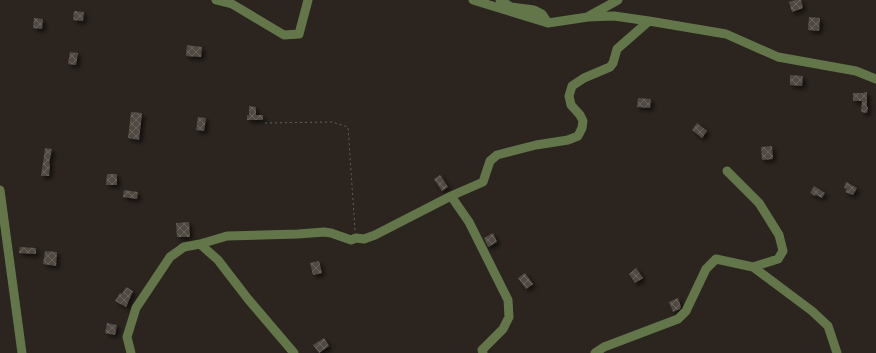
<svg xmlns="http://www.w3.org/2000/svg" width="876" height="353" viewBox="0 0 876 353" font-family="Raleway,sans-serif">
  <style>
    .building { fill: url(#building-cross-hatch); filter: url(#shadow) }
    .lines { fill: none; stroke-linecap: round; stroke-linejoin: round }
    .path { stroke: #655f5a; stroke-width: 1; stroke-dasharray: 2 3; stroke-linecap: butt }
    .minor { stroke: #62764a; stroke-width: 9 }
  </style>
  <defs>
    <pattern id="building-cross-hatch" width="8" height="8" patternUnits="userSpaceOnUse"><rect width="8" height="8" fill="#504843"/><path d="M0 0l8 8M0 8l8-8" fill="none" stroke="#69625e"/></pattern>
    <filter id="shadow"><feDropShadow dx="3" dy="3" stdDeviation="2" flood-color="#0009"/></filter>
  </defs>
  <rect width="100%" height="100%" fill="#2b241f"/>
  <path class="building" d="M795 0H801L803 8 792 12 789 2Z
    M74 11 84 12 83 21 73 20Z
    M809 17 820 18 819 31 808 30Z
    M34 18 43 19 42 29 33 28Z
    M187 45 202 47 201 57 186 56Z
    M70 52 78 53 76 65 68 64Z
    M790 75 803 76 802 86 790 85Z
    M864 92H867V107H868L867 113 861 112 862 101H853V93H864Z
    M638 98 651 99 650 108 637 107Z
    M249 106 256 107V115H263V120H247V115H249Z
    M131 112 142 113 139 140 128 138Z
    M198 117 206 118 204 131 196 130Z
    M697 123 707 131 702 138 692 130Z
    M772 146 773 159 762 160 761 147Z
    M45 148 52 149 49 163 50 164 49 176H41Z
    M107 174H117V185H106Z
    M440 175 448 187 442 191 434 179Z
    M846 182 857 188 853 195 845 192 847 189 844 188Z
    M814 186 825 193 822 198 816 195 815 196 810 193Z
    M124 190 138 192 137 199 123 197Z
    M189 222 190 237H177L176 223Z
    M493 233 497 242 488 247 484 238Z
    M20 247 36 248V254L19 253Z
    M45 251 57 252 56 266 43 264Z
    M319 261 322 273 313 275 310 263Z
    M636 268 643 278 635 283 629 274Z
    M525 273 533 284 526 289 518 278Z
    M126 287 133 291 126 307 115 301 120 293 122 294Z
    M678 298 681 307 680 309 673 312 669 302Z
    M107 323 117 325 115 335 105 333Z
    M324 338 329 346 319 353 313 345Z"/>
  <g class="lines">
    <path class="path" d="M265 123 332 122 348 127 355 230"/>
    <path class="minor" d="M216 0 232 4 284 35 299 34 308 0
      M473 0 548 23 588 17 614 16 649 21 726 34 778 57 856 71 876 79
      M500 0 511 7 534 10 542 14 548 23
      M589 16 618 0
      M0 190 22 353
      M451 196 469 222 508 300 509 317 503 329 482 350 483 353
      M200 244 227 236 298 234 324 232 331 233 351 240 356 238 364 239 375 235 451 196 483 182 490 161 497 155 536 145 568 140 578 136 582 128 583 121 580 115 571 105 569 96 572 86 584 78 610 67 613 63 617 49 649 21
      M753 267 812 311 828 326 837 353
      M131 353 127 337 136 308 170 257 184 247 200 244 218 260 248 299 294 353
      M595 353 604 347 678 319 686 311 706 269 716 259 753 267 778 259 783 251 779 235 759 203 727 171"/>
  </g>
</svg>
